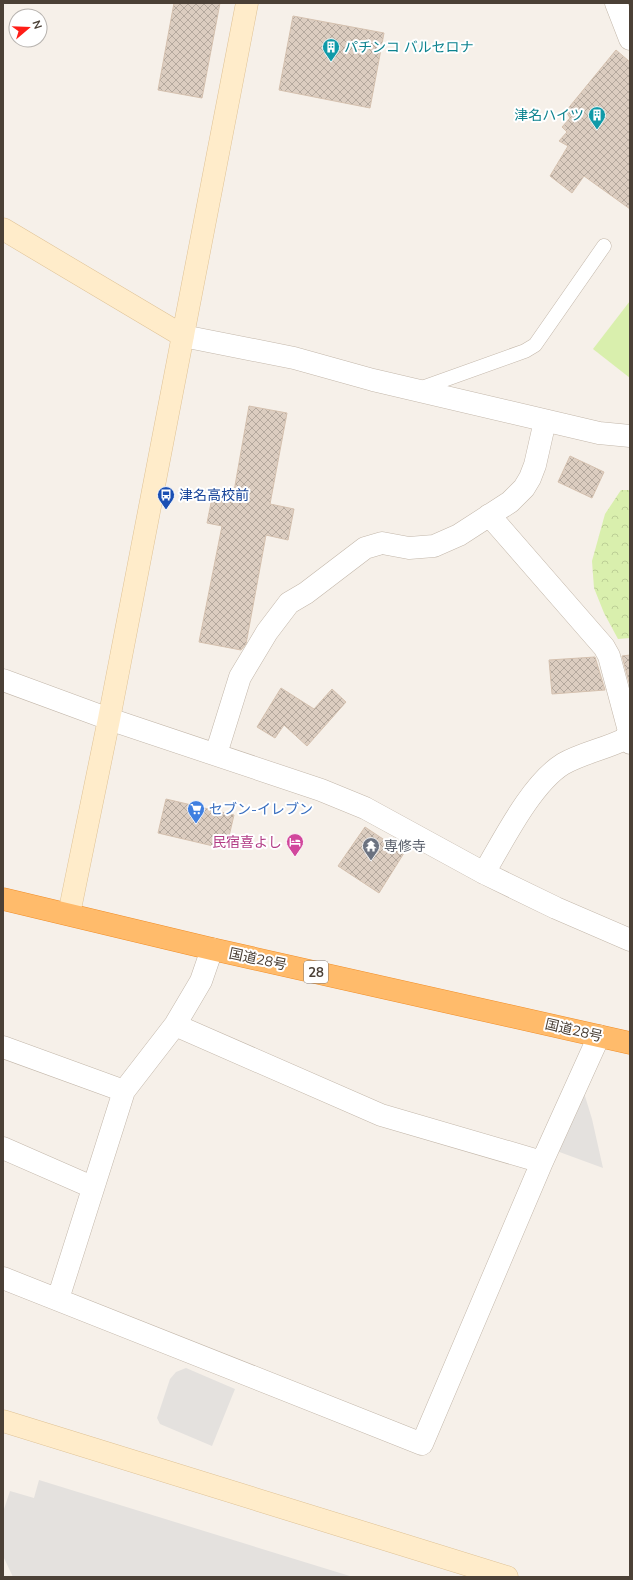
<svg xmlns="http://www.w3.org/2000/svg" width="633" height="1580" viewBox="0 0 633 1580" font-family="Mulish,'Noto Sans JP',sans-serif">
  <style>
    .forest { fill: url(#forest-crowns) }
    .pitch { fill: #d9efad }
    .parking { fill: #e4e1de }
    .building { fill: url(#building-cross-hatch); stroke: #d5c1af }
    .lines { fill: none; stroke-linecap: round; stroke-linejoin: round }
    .lane-casing { stroke: #c3b7aa; stroke-width: 15 }
    .street-casing { stroke: #c3b7aa; stroke-width: 23 }
    .secondary-casing { stroke: #dfc295; stroke-width: 23 }
    .highway-casing { stroke: #f08e29; stroke-width: 23 }
    .lane { stroke: #fff; stroke-width: 14 }
    .street { stroke: #fff; stroke-width: 22 }
    .secondary { stroke: #ffecca; stroke-width: 22 }
    .highway { stroke: #ffbb6b; stroke-width: 22 }
    .labels { text-anchor: middle; dominant-baseline: central; stroke-width: 4; stroke-linejoin: round; paint-order: stroke }
    .shield { fill: #fff; stroke: #817972; stroke-width: 1 }
    .shield-label { font-size: 13px; font-weight: bold; fill: #4b4036 }
    .culture-label { font-size: 14px; fill: #0d838f; stroke: #fff; text-anchor: start }
    .transit-label { font-size: 14px; fill: #164399; stroke: #fff; text-anchor: start }
    .shop-label { font-size: 14px; fill: #366cbe; stroke: #fff; text-anchor: start }
    .hotel-label { font-size: 14px; fill: #b23c85; stroke: #fff; text-anchor: end }
    .worship-label { font-size: 14px; fill: #5b616d; stroke: #fff; text-anchor: start }
    .street-label { font-size: 14px; fill: #4b4036; stroke: #fff }
  </style>
  <defs>
    <pattern id="forest-crowns" width="20" height="18" patternUnits="userSpaceOnUse"><rect width="20" height="18" fill="#d9efad"/><path d="M2 6a3 3 0 1 1 6 0M12 15a3 3 0 1 1 6 0" fill="none" stroke="#bcce95"/></pattern>
    <pattern id="building-cross-hatch" width="8" height="8" patternUnits="userSpaceOnUse"><rect width="8" height="8" fill="#dccdc0"/><path d="M0 0l8 8M0 8l8-8" fill="none" stroke="#b4a89d"/></pattern>
  </defs>
  <rect width="100%" height="100%" fill="#f6f0e9"/>
  <path class="forest" d="M621 490H630V638L618 639 604 613 594 588 592 561 605 514Z"/>
  <path class="pitch" d="M630 301V378L593 349Z"/>
  <path class="parking" d="M581 1083 592 1119 603 1168 554 1150Z
    M186 1368 235 1389 212 1446 160 1424 157 1418 170 1379 176 1372Z
    M39 1480 353 1577H13L3 1556V1512L10 1491 34 1498Z"/>
  <path class="building" d="M174 3H220L202 98 158 90Z
    M293 16 384 33 370 108 279 90Z
    M616 50 630 62V209L584 176 572 193 550 176 568 146 559 141 567 132 562 127 570 118 566 111Z
    M249 406 287 413 270 504 294 509 288 540 266 535 246 644 241 650 199 642 222 526 207 523 213 493 233 497Z
    M570 456 604 472 592 498 558 482Z
    M630 655V686L622 656Z
    M595 657 605 690 552 694 549 660Z
    M281 688 314 709 332 689 346 702 307 746 284 725 275 738 257 727Z
    M166 799 234 815 226 849 158 833Z
    M365 827 404 853 379 893 338 866Z"/>
  <g class="lines">
    <g class="lane-casing">
      <path id="lane" d="M416 390 525 351 535 345 604 246"/>
    </g>
    <g class="street-casing">
      <path id="street" d="M616 3 630 39
        M183 336 294 358 373 380 599 433 630 436
        M489 515 604 647 609 656 629 731 625 739
        M3 680 109 719 321 790 365 808 484 873 556 908 630 940
        M216 754 240 677 267 632 289 603 306 593 365 548 382 543 409 548 434 546 459 535 510 502 524 488 530 478 535 465 545 421
        M484 873C503 841 531 784 563 764 582 753 605 749 625 739L630 743
        M175 1025 381 1115 542 1162
        M3 1047 124 1091
        M3 1148 92 1187
        M3 1278 422 1444 542 1162 599 1036
        M58 1299 124 1091 175 1025 201 981 212 949"/>
    </g>
    <g class="secondary-casing">
      <path id="secondary" d="M3 229 183 336
        M69 914 109 719 247 3
        M3 1421 507 1577"/>
    </g>
    <g class="highway-casing">
      <path id="highway" d="M3 899 212 949 630 1043"/>
    </g>
    <use href="#lane" class="lane"/>
    <use href="#street" class="street"/>
    <use href="#secondary" class="secondary"/>
    <use href="#highway" class="highway"/>
  </g>
  <defs>
    <g id="building-pin" transform="scale(0.9)"><path d="M0 17L-7.5 6A9.5 9.5 0 1 1 7.5 6Z" fill="#0f9aa8" stroke="#fff"/><path d="M-4-6H4V6H1V3H-1V6H-4ZM-2.5-4.3h1.7v1.8h-1.7ZM.8-4.3h1.7v1.8H.8ZM-2.5-1h1.7V.8h-1.7ZM.8-1h1.7V.8H.8Z" fill="#fff"/></g>
    <g id="bus-pin" transform="scale(0.9)"><path d="M0 17L-7.5 6A9.5 9.5 0 1 1 7.5 6Z" fill="#1a4fb4" stroke="#fff"/><path d="M-5-6H5V4H4V6H2V4H-2V6H-4V4H-5ZM-3.5-4V0h7V-4ZM-3.5 1.2v1.5H-2V1.2ZM2 1.2v1.5H3.5V1.2Z" fill="#fff"/></g>
    <g id="supermarket-pin" transform="scale(0.9)"><path d="M0 17L-7.5 6A9.5 9.5 0 1 1 7.5 6Z" fill="#3f7fe0" stroke="#fff"/><path d="M-6-5.5h2.5l.6 2H6L4.5 2H-2.5L-4.4-4H-6ZM-1.5 3.2a1.3 1.3 0 1 0 .1 0ZM3 3.2a1.3 1.3 0 1 0 .1 0Z" fill="#fff"/></g>
    <g id="hotel-pin" transform="scale(0.9)"><path d="M0 17L-7.5 6A9.5 9.5 0 1 1 7.5 6Z" fill="#d1479c" stroke="#fff"/><path d="M-6-4.5h1.5V1H6V5H4.5V3h-9V5H-6ZM-4 0a1.8 1.8 0 1 1 3.6 0ZM.5 0V-2.5h3Q6-2.5 6 0Z" fill="#fff"/></g>
    <g id="temple-pin" transform="scale(0.9)"><path d="M0 17L-7.5 6A9.5 9.5 0 1 1 7.5 6Z" fill="#6b7280" stroke="#fff"/><path d="M0-6L5-2H3V0L6.5 2.5H4V6H1.5V3h-3V6H-4V2.5H-6.5L-3 0V-2H-5Z" fill="#fff"/></g>
  </defs>
  <g fill-rule="evenodd">
    <use href="#building-pin" x="331" y="47"/>
    <use href="#building-pin" x="597" y="115"/>
    <use href="#bus-pin" x="166" y="495"/>
    <use href="#supermarket-pin" x="196" y="809"/>
    <use href="#hotel-pin" x="295" y="842"/>
    <use href="#temple-pin" x="371" y="846"/>
  </g>
  <g class="labels">
    <rect class="shield" x="304" y="961" width="24" height="22" rx="3"/>
    <g class="shield-label">
      <text x="316" y="972">28</text>
    </g>
    <g class="culture-label">
      <text x="344" y="47">パチンコ バルセロナ</text>
      <text x="584" y="115" text-anchor="end">津名ハイツ</text>
    </g>
    <g class="transit-label">
      <text x="179" y="495">津名高校前</text>
    </g>
    <g class="shop-label">
      <text x="209" y="809">セブン-イレブン</text>
    </g>
    <g class="hotel-label">
      <text x="282" y="842">民宿喜よし</text>
    </g>
    <g class="worship-label">
      <text x="384" y="846">専修寺</text>
    </g>
    <g class="street-label">
      <text transform="translate(258 959) rotate(12)">国道28号</text>
      <text transform="translate(574 1030) rotate(13)">国道28号</text>
    </g>
  </g>
  <rect width="633" height="1580" fill="none" stroke="#4b4036" stroke-width="8"/>
  <g transform="translate(28 28) rotate(71)"><circle r="19" fill="#ffffff" stroke="#b7b3af"/>
  <path d="M0-3L7 15L0 10L-7 15Z" fill="#ff1d17"/>
  <text y="-6" font-size="11" font-weight="bold" text-anchor="middle" fill="#4b4036">N</text>
  </g>
</svg>
